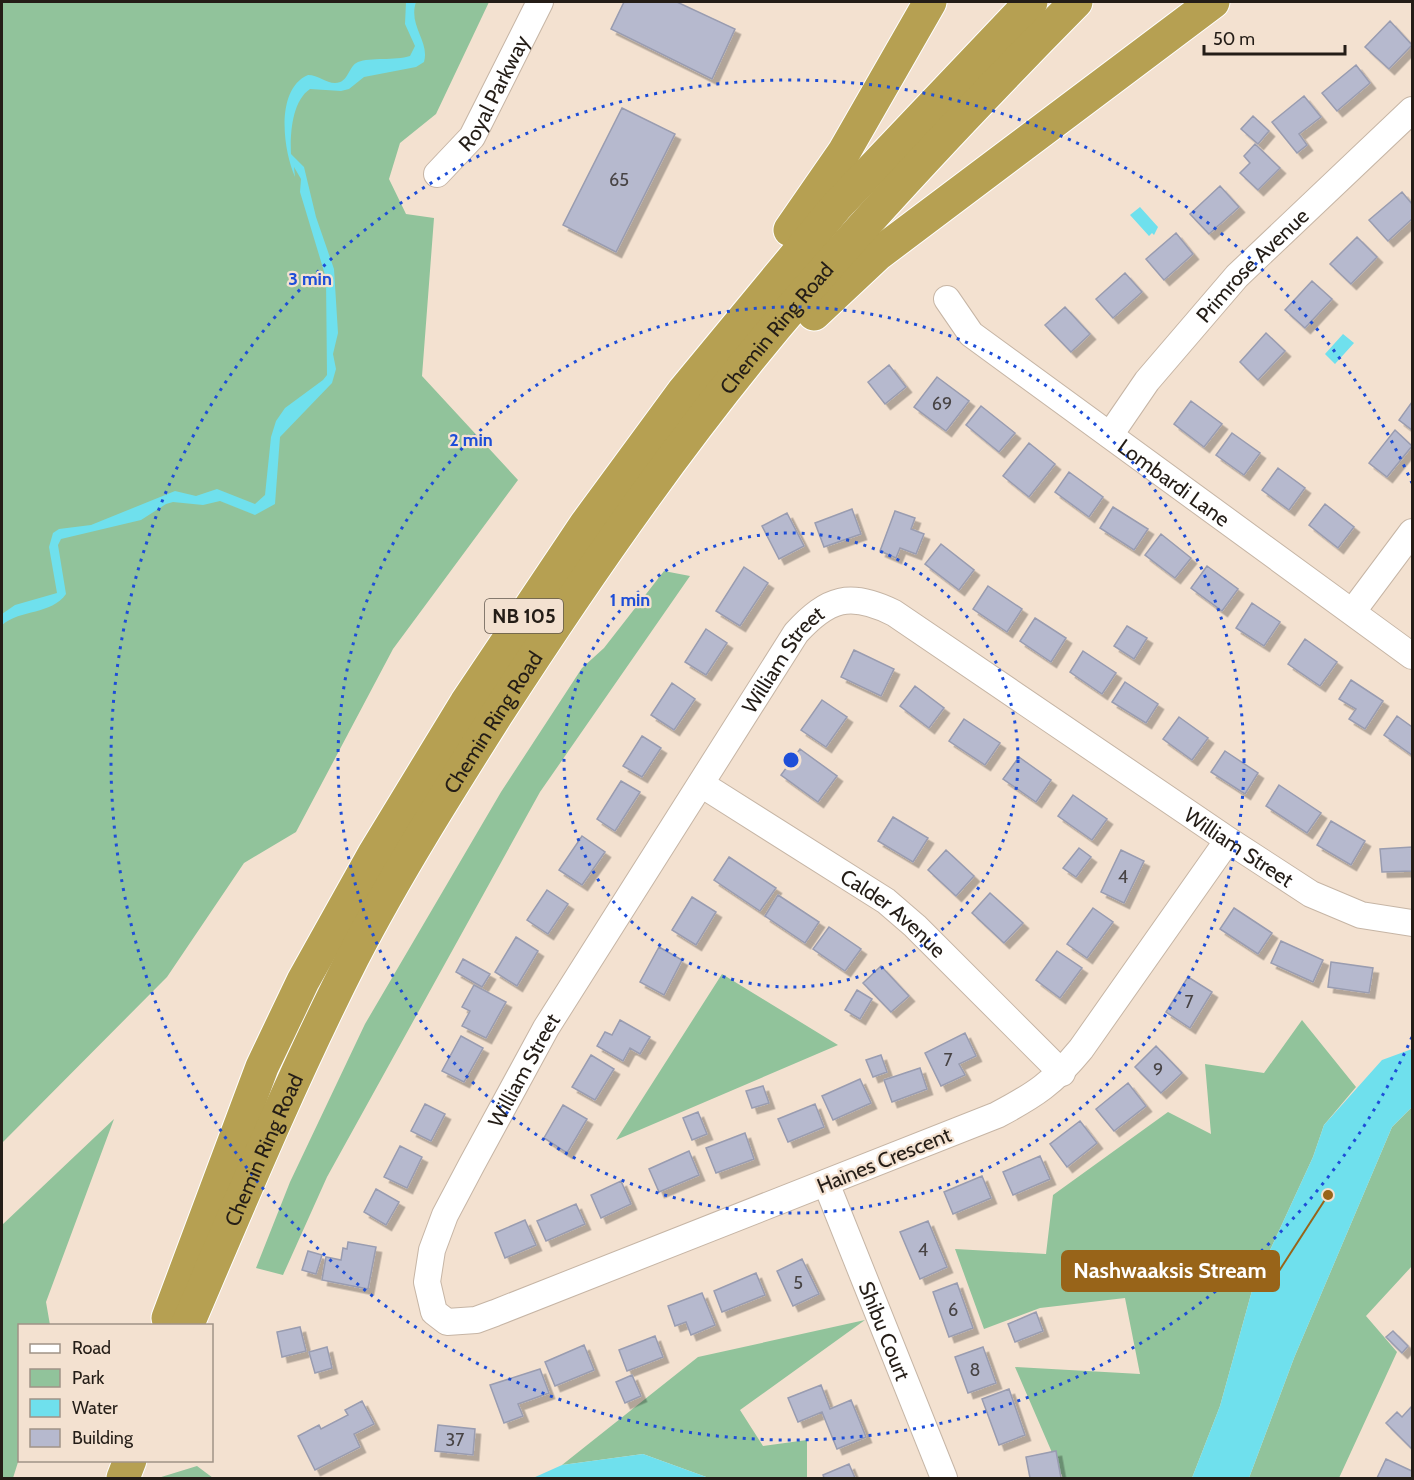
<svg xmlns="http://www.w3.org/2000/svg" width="1414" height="1480" viewBox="0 0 1414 1480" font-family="Cabin,sans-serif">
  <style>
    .green { fill: #91c39b }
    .water { fill: #6fe0ed }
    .building { fill: #b6b9ce; stroke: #999cb0; stroke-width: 1.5; filter: url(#shadow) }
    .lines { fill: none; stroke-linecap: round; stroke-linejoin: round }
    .minor-casing { stroke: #c6b5a5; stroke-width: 28 }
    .highway-casing { stroke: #fff; stroke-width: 35 }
    .minor { stroke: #fff; stroke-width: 26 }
    .highway { stroke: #b6a052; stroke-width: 33 }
    .ring { fill: none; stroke: #1d4ed8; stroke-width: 3; stroke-dasharray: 3 6 }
    .labels { text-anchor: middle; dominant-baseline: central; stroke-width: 4.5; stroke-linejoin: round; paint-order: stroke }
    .number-label { font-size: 18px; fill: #484445 }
    .shield { fill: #f3e1d0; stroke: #62584e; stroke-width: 1.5 }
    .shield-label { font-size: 20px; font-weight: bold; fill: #241d17 }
    .street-label { font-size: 21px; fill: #241d17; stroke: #f3e1d0 }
    .centre { fill: #1d4ed8; stroke: #f3e1d0; stroke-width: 3 }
    .ring-label { font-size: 18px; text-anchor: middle; font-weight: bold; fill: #1d4ed8; stroke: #f3e1d0; stroke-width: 4.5; stroke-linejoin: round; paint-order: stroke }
    .leader { fill: none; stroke: #986419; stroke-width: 2 }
    .callout-dot { fill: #986419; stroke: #f3e1d0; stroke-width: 2 }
    .callout { fill: #986419; stroke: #986419; stroke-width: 2 }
    .callout-label { font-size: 22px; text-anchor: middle; font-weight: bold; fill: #fff }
  </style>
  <defs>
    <filter id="shadow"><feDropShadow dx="5.5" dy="5.5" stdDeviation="0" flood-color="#0004"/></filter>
  </defs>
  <rect width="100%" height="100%" fill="#f3e1d0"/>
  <path class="green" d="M2 2H489L436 114 400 143 389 179 406 214 434 218 422 376 518 480 393 649 296 832 244 863 167 977 2 1143Z
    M664 571 690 576 540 792 327 1177 283 1275 256 1268 290 1182 365 1024 501 792 582 668 604 648Z
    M722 974 838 1045 616 1140Z
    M1302 1020 1356 1087 1324 1125 1313 1157 1253 1287 1220 1406 1192 1478H1063L1015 1367 1140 1374 1125 1298 1040 1308 984 1329 955 1249 1046 1254 1053 1195 1168 1112 1211 1134 1205 1064 1264 1073Z
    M1412 1107V1266L1366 1316 1397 1352 1339 1478H1249L1294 1358 1392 1127Z
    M114 1119 46 1302 50 1325 20 1326 19 1459 13 1478H2V1225Z
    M865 1320 740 1410 763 1446 807 1440V1478H709L643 1454 562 1465 698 1357Z
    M197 1466 213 1478H158Z"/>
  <path class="water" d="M406 2H416C408 26 430 41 424 62L416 67 364 77 349 89 341 91 310 89C292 101 290 134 291 154L304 167 316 217 334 269 338 333 333 354 336 369 332 383 280 437 275 504 255 515 220 501 203 505 173 502 166 504 141 520 61 539 58 545 66 594C51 615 21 609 2 625V614L15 605 57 593 49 547 53 533 59 529 91 525 175 491 196 496 217 489 255 504 265 495 271 437 276 421 285 408 323 380 327 375 326 278 300 192 301 179 294 167 295 177C283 150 275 89 308 75 318 75 326 83 335 83 349 83 348 66 358 62 370 57 395 61 410 56L415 46 405 24Z
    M1140 207 1158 227 1154 235 1152 233 1149 236 1130 215Z
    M1343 334 1354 343 1335 364 1325 354Z
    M1412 1049V1107L1392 1127 1294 1358 1249 1478H1192L1220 1406 1253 1287 1313 1157 1324 1125 1382 1060Z
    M643 1454 709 1478H533L562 1465Z"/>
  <path class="building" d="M624 2H677L735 29 712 79 611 29Z
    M1390 21 1412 45 1389 69 1365 47Z
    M1356 65 1370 83 1337 111 1322 93Z
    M1304 96 1321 117 1299 134 1307 145 1297 153 1272 122Z
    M622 108 675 134 616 252 563 225Z
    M1253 116 1269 131 1258 144 1241 129Z
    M1255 144 1280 168 1258 190 1240 173 1250 163 1244 156Z
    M1220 186 1239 207 1209 234 1190 214Z
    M1402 192 1412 204V219L1388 241 1369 220Z
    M1176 233 1193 254 1164 280 1146 259Z
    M1357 237 1377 257 1351 284 1330 264Z
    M1125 273 1142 292 1113 318 1096 299Z
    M1312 281 1332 299 1305 328 1285 310Z
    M1065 307 1090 334 1071 352 1045 325Z
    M1266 333 1285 351 1258 380 1240 362Z
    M889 365 906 387 885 404 868 382Z
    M937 377 969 401 946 431 914 407Z
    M1191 401 1222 424 1204 447 1174 424Z
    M1412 402V430L1399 420Z
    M981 406 1015 433 999 452 966 425Z
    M1395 430 1412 446 1387 477 1369 463Z
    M1232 433 1260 453 1244 475 1216 455Z
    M1029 443 1055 464 1029 497 1003 476Z
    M1278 468 1305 488 1289 510 1262 490Z
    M1069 472 1103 497 1089 517 1055 492Z
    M1325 504 1354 527 1338 548 1309 525Z
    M1113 507 1148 529 1134 550 1100 528Z
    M852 509 861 534 824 547 815 523Z
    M895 511 915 518 911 529 924 534 916 554 900 548 896 558 880 551Z
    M787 513 804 546 779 559 762 526Z
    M1161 534 1191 558 1175 578 1145 555Z
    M941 544 974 570 959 590 925 564Z
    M1207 566 1238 589 1222 611 1191 588Z
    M744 567 768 583 740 626 716 611Z
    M988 586 1022 609 1007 632 973 609Z
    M1252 603 1280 622 1264 646 1236 628Z
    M1035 618 1066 638 1051 662 1020 641Z
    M1127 626 1147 638 1134 659 1114 646Z
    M706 629 727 643 706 675 685 662Z
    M1305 639 1337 662 1320 686 1288 664Z
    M854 650 894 669 881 696 841 677Z
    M1083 651 1116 673 1102 694 1070 672Z
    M1351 680 1383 701 1365 729 1349 719 1356 709 1339 699Z
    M1125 682 1158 704 1146 723 1112 702Z
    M672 683 695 699 674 730 651 715Z
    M915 686 944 708 929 728 900 706Z
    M822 700 847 717 826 747 801 730Z
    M1397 716 1412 727V755L1384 735Z
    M1179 717 1208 738 1192 760 1163 739Z
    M964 719 1000 743 985 765 949 741Z
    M642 736 661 748 642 777 623 766Z
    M800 749 837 776 818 802 781 775Z
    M1225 751 1258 773 1245 794 1211 772Z
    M1019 757 1051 780 1036 802 1003 779Z
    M621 781 640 792 615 831 597 819Z
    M1279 785 1321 813 1307 833 1266 806Z
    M1073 795 1107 819 1092 840 1058 816Z
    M893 817 928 838 913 862 878 841Z
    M1331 821 1365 841 1351 865 1317 845Z
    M582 836 605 852 582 885 559 870Z
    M1412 847V871L1382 872 1380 849Z
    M1079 848 1091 857 1076 877 1063 868Z
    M946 850 974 876 956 896 928 870Z
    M1121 850 1144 861 1124 903 1101 892Z
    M729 857 776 888 760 911 714 880Z
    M547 890 568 904 548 934 527 920Z
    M990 893 1023 923 1004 943 972 913Z
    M778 895 819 922 805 943 765 916Z
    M692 897 716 912 696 945 672 930Z
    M1093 908 1113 922 1087 958 1067 944Z
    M1234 908 1272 933 1258 954 1220 929Z
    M829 927 861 949 845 971 813 949Z
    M516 937 538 951 517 986 495 972Z
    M1281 941 1323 960 1313 982 1271 963Z
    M659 947 682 960 664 995 640 982Z
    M1057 951 1082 968 1060 998 1036 980Z
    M463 959 490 974 482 987 456 972Z
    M1331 962 1373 968 1369 993 1328 987Z
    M881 966 909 996 891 1012 863 983Z
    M1188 977 1212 992 1190 1028 1166 1012Z
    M474 985 506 1002 486 1038 462 1026 470 1011 462 1007Z
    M857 990 872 999 860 1019 845 1010Z
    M620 1020 650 1037 640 1054 630 1048 623 1061 597 1046 605 1032 612 1035Z
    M965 1033 976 1056 959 1064 965 1075 941 1086 925 1053Z
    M461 1036 483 1048 464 1082 442 1071Z
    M1156 1046 1182 1073 1161 1093 1135 1067Z
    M591 1055 614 1069 595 1100 572 1087Z
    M881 1055 887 1072 873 1077 866 1060Z
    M920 1068 927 1089 892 1102 884 1080Z
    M860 1079 871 1103 833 1120 822 1096Z
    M1128 1083 1146 1106 1114 1131 1096 1109Z
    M763 1086 769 1103 752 1108 746 1091Z
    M425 1104 445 1114 431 1141 411 1131Z
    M815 1104 824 1127 788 1142 778 1119Z
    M563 1105 587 1119 567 1153 544 1138Z
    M698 1112 707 1134 692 1140 683 1118Z
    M1080 1121 1097 1143 1067 1167 1050 1144Z
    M745 1133 754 1159 716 1173 706 1148Z
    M400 1146 422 1157 407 1188 384 1177Z
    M689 1151 699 1175 659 1192 649 1169Z
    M1040 1156 1050 1179 1013 1195 1003 1172Z
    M982 1176 991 1198 953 1214 944 1192Z
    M621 1181 631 1204 601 1218 591 1195Z
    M376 1189 399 1202 386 1225 364 1212Z
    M576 1204 585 1224 546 1241 537 1221Z
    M525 1220 536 1245 505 1258 495 1233Z
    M928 1221 947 1267 920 1279 900 1232Z
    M348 1242 376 1247 368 1289 322 1280 326 1257 341 1260 343 1248 347 1249Z
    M308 1251 322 1255 316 1274 302 1270Z
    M802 1259 819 1294 793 1306 777 1271Z
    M756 1273 765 1295 722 1312 714 1291Z
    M957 1283 973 1328 949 1337 933 1292Z
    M702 1293 715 1325 691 1335 686 1322 675 1326 668 1306Z
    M1036 1312 1043 1331 1015 1342 1008 1324Z
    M300 1327 306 1351 282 1357 277 1332Z
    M1393 1331 1408 1346 1402 1353 1386 1337Z
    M655 1336 663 1357 627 1371 619 1350Z
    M584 1345 594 1370 555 1386 545 1362Z
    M327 1347 332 1368 315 1373 309 1352Z
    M983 1347 996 1383 968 1393 955 1357Z
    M540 1369 549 1393 518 1404 523 1416 504 1423 490 1385Z
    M632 1375 641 1396 625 1403 616 1382Z
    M821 1385 830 1409 851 1400 866 1437 837 1449 822 1412 798 1422 788 1398Z
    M1009 1389 1025 1435 999 1445 982 1399Z
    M362 1401 374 1424 354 1434 360 1447 315 1470 298 1436 319 1425 321 1429 348 1415 345 1410Z
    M1412 1406V1449L1386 1423 1397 1412 1402 1417Z
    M438 1425 475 1429 473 1455 435 1451Z
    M1056 1451 1061 1478H1030L1026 1457Z
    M1386 1459 1412 1471V1478H1377Z
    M849 1464 855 1478H824L823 1475Z"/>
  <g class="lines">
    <g class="minor-casing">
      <g id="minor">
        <path id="s1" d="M437 174 472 137 540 2"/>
        <path id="s2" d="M947 299 971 334 1412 656"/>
        <path id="s3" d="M1110 435 1147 381 1237 276 1412 110"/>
        <path d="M1353 611 1412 532"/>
        <path id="s4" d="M701 784 886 901 915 926 1062 1073"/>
        <path id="s5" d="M1228 840 1081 1049C1053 1083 1035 1095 997 1115L495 1313 476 1320 447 1322 434 1312 427 1282 432 1250 445 1215 472 1164 546 1028 796 633C828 598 850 591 894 613L1228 840 1311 894 1361 915 1412 923"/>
        <path id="s6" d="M826 1183 944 1478"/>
      </g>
    </g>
    <g class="highway-casing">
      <g id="highway">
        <path d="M790 230 844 152 930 2"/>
        <path d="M814 314 878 254 1213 2"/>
        <path d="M168 1318 262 1067 303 981 374 854 466 703 586 524 683 392 836 207 1031 2"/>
        <path id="s7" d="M187 1326C240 1202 292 1077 353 957 396 874 447 793 497 714 590 570 689 427 801 297 889 195 982 97 1076 2"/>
        <path d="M123 1478 130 1460"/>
      </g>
    </g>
    <use href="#minor" class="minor"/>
    <use href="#highway" class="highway"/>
  </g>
  <g class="ring">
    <circle cx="791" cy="760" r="227"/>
    <circle cx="791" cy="760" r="453"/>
    <path d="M1412 1037A680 680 0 1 1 1412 483"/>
  </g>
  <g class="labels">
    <g class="number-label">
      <text x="619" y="180">65</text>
      <text x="942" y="404">69</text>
      <text x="1123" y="877">4</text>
      <text x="1189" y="1002">7</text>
      <text x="948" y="1060">7</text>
      <text x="1158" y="1070">9</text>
      <text x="923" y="1250">4</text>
      <text x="798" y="1283">5</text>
      <text x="953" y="1310">6</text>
      <text x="975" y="1370">8</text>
      <text x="455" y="1440">37</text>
    </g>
    <rect class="shield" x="485" y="599" width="78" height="34" rx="4.5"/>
    <g class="shield-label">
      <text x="524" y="616">NB 105</text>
    </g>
    <g class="street-label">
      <text stroke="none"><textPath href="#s1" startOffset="100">Royal Parkway</textPath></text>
      <text stroke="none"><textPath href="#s3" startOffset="222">Primrose Avenue</textPath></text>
      <text stroke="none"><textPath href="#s7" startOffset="1164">Chemin Ring Road</textPath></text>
      <text stroke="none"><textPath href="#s2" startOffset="294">Lombardi Lane</textPath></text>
      <text stroke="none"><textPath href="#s5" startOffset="1720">William Street</textPath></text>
      <text stroke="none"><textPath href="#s7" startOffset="678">Chemin Ring Road</textPath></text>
      <text stroke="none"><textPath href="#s5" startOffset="2277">William Street</textPath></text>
      <text stroke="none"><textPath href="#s4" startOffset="232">Calder Avenue</textPath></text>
      <text stroke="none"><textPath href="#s5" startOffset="1234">William Street</textPath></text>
      <text stroke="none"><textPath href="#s7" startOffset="192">Chemin Ring Road</textPath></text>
      <text transform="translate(884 1160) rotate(-22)">Haines Crescent</text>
      <text stroke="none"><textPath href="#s6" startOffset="159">Shibu Court</textPath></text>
    </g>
  </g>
  <circle cx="791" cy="760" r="9" class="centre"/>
  <g class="ring-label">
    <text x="310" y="285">3 min</text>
    <text x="471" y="446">2 min</text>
    <text x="630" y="606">1 min</text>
  </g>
  <path class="leader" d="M1328 1195L1279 1271"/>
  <circle class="callout-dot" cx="1328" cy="1195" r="6"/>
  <rect class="callout" x="1062" y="1251" width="217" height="40" rx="6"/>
  <g class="callout-label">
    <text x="1170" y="1278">Nashwaaksis Stream</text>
  </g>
  <rect width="1414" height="1480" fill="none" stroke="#241d17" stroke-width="6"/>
  <rect x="18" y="1324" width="195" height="138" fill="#f3e1d0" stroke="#a09386" stroke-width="1.5"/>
  <rect x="30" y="1344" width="30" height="9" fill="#ffffff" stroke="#a09386" stroke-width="1.5"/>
  <text x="72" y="1354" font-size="18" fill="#241d17">Road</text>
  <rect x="30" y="1369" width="30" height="18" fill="#91c39b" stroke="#a09386" stroke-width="1.5"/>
  <text x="72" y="1384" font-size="18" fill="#241d17">Park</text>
  <rect x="30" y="1399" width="30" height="18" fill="#6fe0ed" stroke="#a09386" stroke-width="1.5"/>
  <text x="72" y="1414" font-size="18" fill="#241d17">Water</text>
  <rect x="30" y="1429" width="30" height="18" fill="#b6b9ce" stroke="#a09386" stroke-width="1.5"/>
  <text x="72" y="1444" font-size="18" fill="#241d17">Building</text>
  <path d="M1204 45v9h141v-9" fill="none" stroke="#241d17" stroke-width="3"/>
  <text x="1213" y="45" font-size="18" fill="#241d17" stroke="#f3e1d0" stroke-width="4.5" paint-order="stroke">50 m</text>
</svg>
